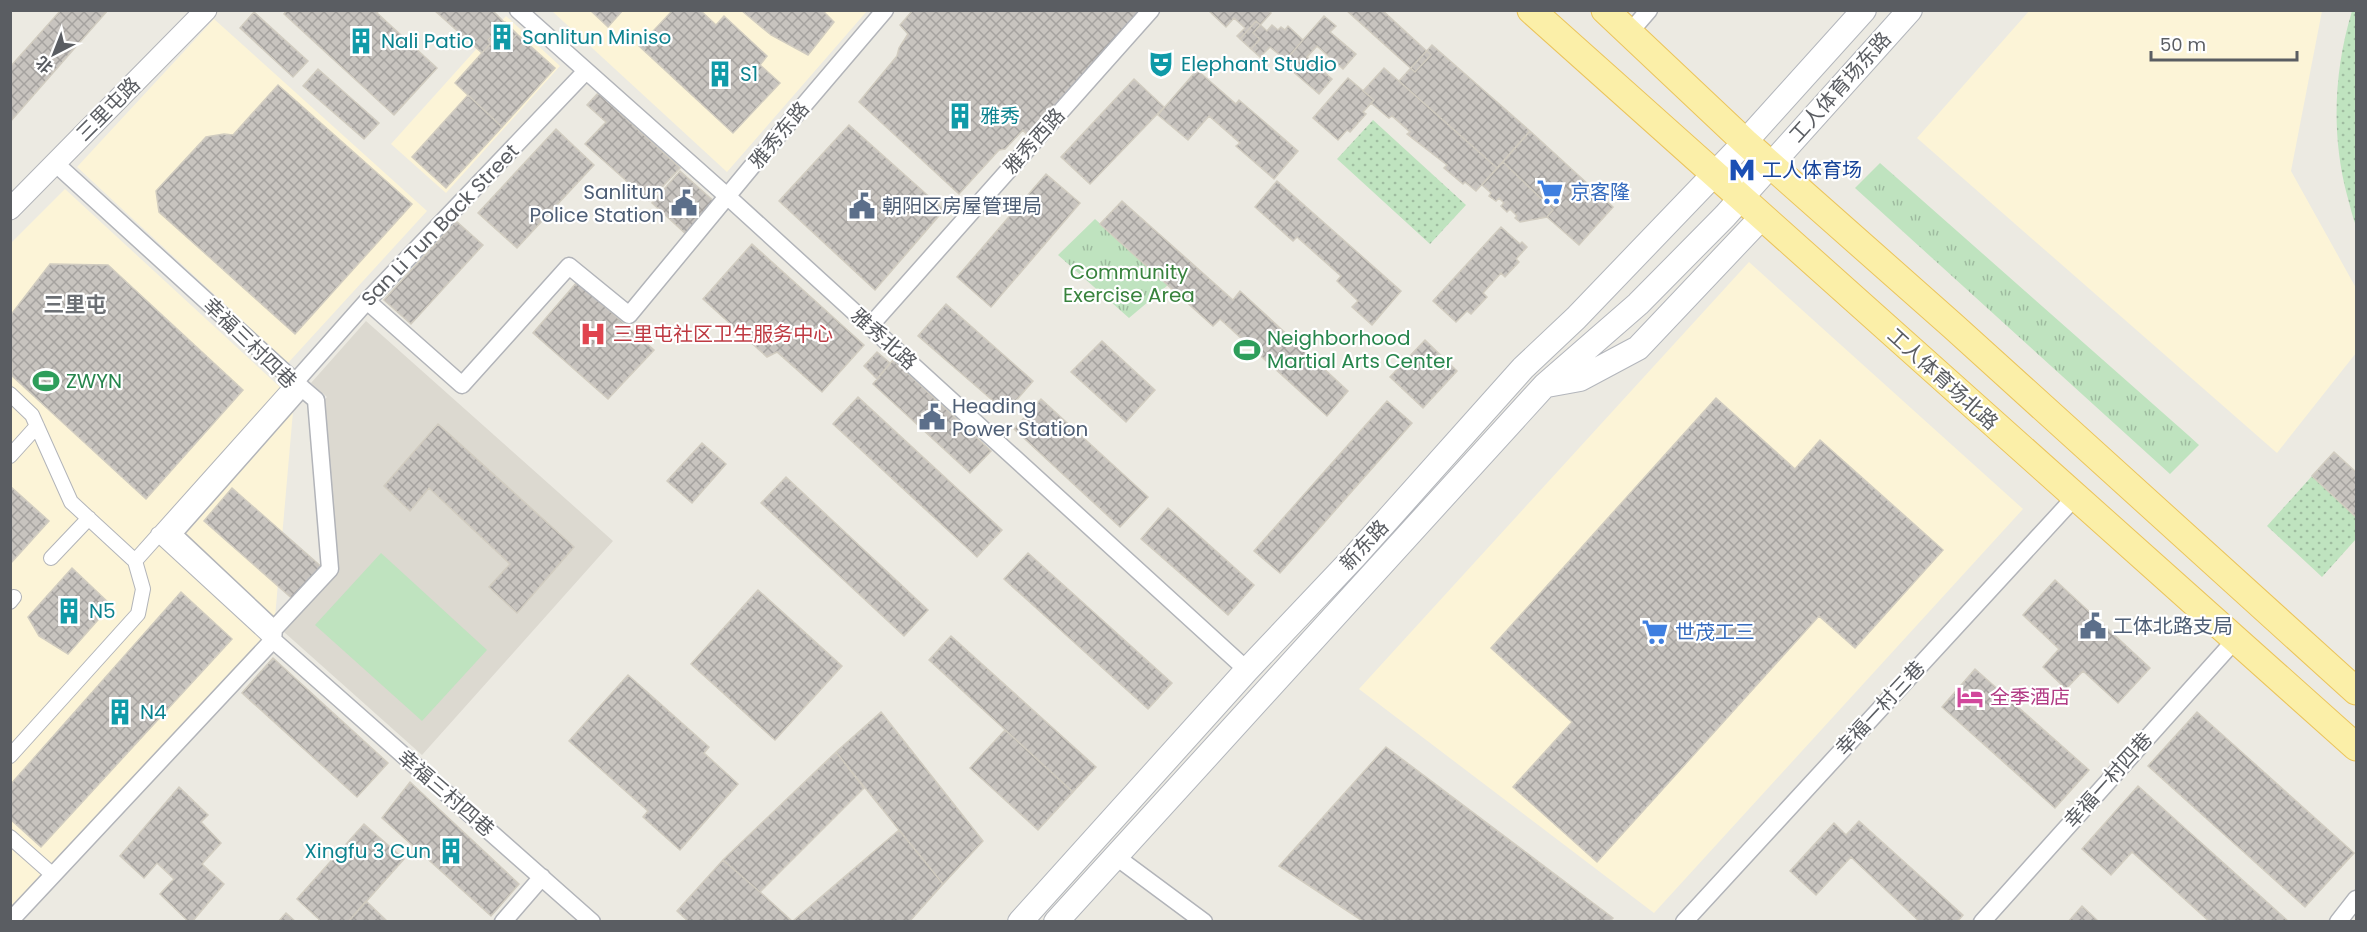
<svg xmlns="http://www.w3.org/2000/svg" width="2367" height="932" viewBox="0 0 2367 932" font-family="Poppins,'Noto Sans SC',sans-serif">
  <style>
    .commercial { fill: #fcf4d7 }
    .education { fill: #dcd9d0 }
    .grass { fill: url(#grass-dots) }
    .park { fill: url(#park-tufts) }
    .pitch { fill: #bfe3bf }
    .building { fill: url(#building-cross-hatch); stroke: #d1ccc0; stroke-width: 1.5 }
    .lines { fill: none; stroke-linecap: round; stroke-linejoin: round }
    .pedestrian-casing { stroke: #b2b4b9; stroke-width: 16 }
    .minor-casing { stroke: #b2b4b9; stroke-width: 19 }
    .tertiary-casing { stroke: #b2b4b9; stroke-width: 23 }
    .secondary-casing { stroke: #b3b6bc; stroke-width: 26 }
    .primary-casing { stroke: #ebc45c; stroke-width: 29 }
    .pedestrian { stroke: #fff; stroke-width: 14 }
    .minor { stroke: #fff; stroke-width: 16 }
    .tertiary { stroke: #fff; stroke-width: 21 }
    .secondary { stroke: #fff; stroke-width: 24 }
    .primary { stroke: #fbefa8; stroke-width: 27 }
    .labels { text-anchor: middle; dominant-baseline: central; stroke-width: 4.5; stroke-linejoin: round; paint-order: stroke }
    .culture-label { font-size: 20px; fill: #0d838f; stroke: #fff; text-anchor: start }
    .street-label { font-size: 20px; fill: #5a5d62; stroke: #fff }
    .transit-label { font-size: 20px; fill: #164399; stroke: #fff; text-anchor: start }
    .service-label { font-size: 20px; fill: #4e5e75; stroke: #fff; text-anchor: start }
    .shop-label { font-size: 20px; fill: #366cbe; stroke: #fff; text-anchor: start }
    .park-label { font-size: 20px; fill: #38833d; stroke: #fff }
    .health-label { font-size: 20px; fill: #be3a42; stroke: #fff; text-anchor: start }
    .leisure-label { font-size: 20px; fill: #27864d; stroke: #fff; text-anchor: start }
    .hotel-label { font-size: 20px; fill: #b23c85; stroke: #fff; text-anchor: start }
    .neighbourhood-label { font-size: 21px; font-weight: bold; fill: #6b6f74; stroke: #fff }
  </style>
  <defs>
    <pattern id="grass-dots" width="8" height="8" patternUnits="userSpaceOnUse" patternTransform="scale(1.5)"><rect width="8" height="8" fill="#bfe3bf"/><path d="M2 2h.1M6 6h.1" fill="none" stroke="#9ebb9f" stroke-width="1.8" stroke-linecap="round"/></pattern>
    <pattern id="park-tufts" width="24" height="20" patternUnits="userSpaceOnUse" patternTransform="scale(1.5)"><rect width="24" height="20" fill="#bfe3bf"/><path d="M3 7l-1-3M5 7V3M7 7l1-3M15 17l-1-3M17 17v-4M19 17l1-3" fill="none" stroke="#9ebb9f"/></pattern>
    <pattern id="building-cross-hatch" width="8" height="8" patternUnits="userSpaceOnUse" patternTransform="scale(1.5)"><rect width="8" height="8" fill="#c8c4bf"/><path d="M0 0l8 8M0 8l8-8" fill="none" stroke="#a5a29f"/></pattern>
  </defs>
  <rect width="100%" height="100%" fill="#eceae2"/>
  <path class="commercial" d="M2030 10 2322 11 2291 171 2356 288V353L2277 453 1917 138Z
    M552 11H867L727 172Z
    M506 16 560 66 446 193 391 144Z
    M214 19 427 211 288 363 77 167Z
    M65 189 294 400 274 629 11 920V243Z
    M1749 262 2023 509 1654 913 1359 689Z"/>
  <path class="education" d="M366 321 613 541 422 755 284 632 336 570 319 406 327 397 311 383Z"/>
  <path class="grass" d="M2352 11H2356V226C2352 216 2350 205 2347 195 2331 135 2334 70 2352 11Z
    M1373 120 1466 205 1430 244 1337 159Z
    M2312 476 2356 517V539L2322 577 2267 526Z"/>
  <path class="park" d="M1880 163 2188 435 2199 445 2170 474 1855 188Z
    M1095 219 1168 285 1129 318 1058 255Z"/>
  <path class="pitch" d="M381 553 487 650 422 721 315 625Z"/>
  <path class="building" d="M61 10H108L10 122V67Z
    M287 10H379L377 13 437 68 394 115 284 14Z
    M434 10H492L507 25 482 53Z
    M590 10H623L608 27Z
    M673 10H700L716 25 724 16 767 56 760 65 780 83 733 133 639 46Z
    M741 10H822L834 22 808 55 771 35Z
    M913 10H1141L1028 136 1023 130 1005 149 999 150 959 194 859 102 897 56 899 48 908 34 900 25Z
    M1208 10H1268L1271 13 1253 33 1260 39 1251 49 1237 36 1245 28 1234 18 1226 27Z
    M1346 10H1382L1431 55 1415 72Z
    M254 12 308 61 293 77 240 28Z
    M1324 16 1336 26 1330 32 1356 54 1343 69 1317 46 1307 57 1332 79 1319 94 1283 63Z
    M1256 21 1267 31 1272 25 1278 30 1281 27 1285 30 1288 26 1303 40 1286 60 1270 47 1260 57 1240 39Z
    M505 22 517 34 501 52 488 40Z
    M507 25 555 68 502 127 455 83Z
    M1432 45 1530 131 1497 168 1399 81Z
    M1384 68 1497 168 1476 191 1465 182 1463 184 1444 168 1447 165 1407 134 1410 132 1392 116 1389 118 1371 103 1374 100 1363 91Z
    M318 69 379 123 364 139 303 86Z
    M1197 70 1236 104 1239 100 1298 151 1274 179 1236 146 1240 143 1209 116 1188 140 1158 115Z
    M1348 78 1374 100 1363 112 1366 114 1350 132 1347 130 1338 140 1313 118Z
    M1134 79 1164 107 1090 184 1061 157Z
    M278 85 412 204 295 334 159 212 156 191 206 137 224 134 233 135Z
    M598 93 680 168 649 201 585 144 606 122 587 105Z
    M468 95 502 127 446 188 412 157Z
    M849 125 944 210 875 290 779 201Z
    M556 129 594 165 517 248 478 213Z
    M1530 131 1613 207 1579 245 1547 217 1553 210 1503 162Z
    M1503 162 1553 210 1547 217 1520 222 1515 218 1517 216 1510 209 1507 212 1501 206 1504 203 1499 198 1496 201 1489 196 1491 193 1482 185Z
    M680 171 717 204 688 236 652 203Z
    M1046 174 1080 203 991 307 957 277Z
    M1277 181 1401 291 1372 325 1352 307 1358 301 1337 281 1341 276 1297 237 1293 241 1255 207Z
    M1122 201 1233 300 1240 291 1348 391 1327 416 1220 319 1213 326 1100 224Z
    M456 221 483 245 411 324 384 300Z
    M1501 227 1520 244 1522 242 1527 247 1516 259 1519 262 1505 277 1501 273 1483 293 1487 297 1471 314 1467 311 1456 322 1433 301Z
    M752 244 864 345 822 392 777 352 767 357 703 299Z
    M50 264 108 265 243 390 146 499 12 376 10 316Z
    M577 282 654 350 608 399 533 333Z
    M946 304 1033 381 1006 412 918 336Z
    M1425 340 1457 371 1423 408 1390 377Z
    M1102 341 1155 390 1126 422 1071 372Z
    M877 352 890 363 877 379 864 366Z
    M893 360 991 451 970 473 873 384Z
    M858 397 1002 530 977 557 833 424Z
    M1716 398 1795 469 1820 440 1943 550 1855 648 1819 616 1597 862 1513 787 1572 722 1491 648Z
    M1041 399 1148 497 1120 527 1014 429Z
    M1387 401 1412 423 1280 573 1254 551Z
    M438 424 574 547 517 613 489 587 510 564 429 488 410 511 384 486Z
    M702 443 726 464 692 503 667 481Z
    M2334 452 2356 472V517L2312 476Z
    M786 477 928 610 904 636 761 503Z
    M10 486 49 521 10 564Z
    M232 488 324 569 296 602 204 521Z
    M1168 508 1254 585 1228 615 1141 539Z
    M1028 553 1172 683 1148 709 1004 579Z
    M72 568 111 605 68 654 39 636 28 617Z
    M2055 580 2150 668 2118 703 2083 671 2066 689 2043 667 2059 649 2023 615Z
    M758 590 842 666 775 740 691 664Z
    M181 592 232 639 41 847 10 819V785Z
    M951 636 1096 767 1073 792 929 660Z
    M273 658 388 763 357 797 242 693Z
    M1975 669 2089 770 2055 808 1942 707Z
    M628 675 709 747 704 753 738 784 680 850 643 817 648 811 569 741Z
    M881 712 983 841 943 884 836 752Z
    M2197 712 2354 853 2305 907 2148 766Z
    M1005 730 1073 792 1038 830 970 768Z
    M1386 747 1613 918 1609 922H1364L1279 866Z
    M836 752 864 788 760 892 723 860Z
    M410 782 519 884 491 916 382 818Z
    M2138 786 2289 922H2210L2132 852 2111 875 2082 849Z
    M179 787 208 815 201 822 221 843 202 864 224 884 192 922H189L160 894 174 879 157 863 144 878 120 856Z
    M1859 821 1963 915 1957 922H1920L1851 857 1816 895 1790 871 1834 823 1846 835Z
    M364 824 404 859 348 922H322L297 899Z
    M899 830 943 884 909 922 793 921Z
    M723 860 760 892 793 922H689L677 911Z
    M366 901 388 922H348Z
    M2082 906 2099 922H2068Z
    M286 913 296 922H278Z"/>
  <g class="lines">
    <g class="pedestrian-casing">
      <path id="pedestrian" d="M10 394 32 415 71 502 135 561 143 589 138 614 10 756
        M10 456 37 426
        M158 534 273 640
        M51 558 89 518
        M135 561 296 381
        M10 602 14 597
        M10 837 53 875"/>
    </g>
    <g class="minor-casing">
      <path id="minor" d="M518 10 727 196 1247 670
        M1630 32 1649 10
        M367 301 462 385 569 266 629 315 758 159 885 10
        M870 326 1151 10
        M296 381 367 301 586 71
        M274 629 330 569 316 400 302 388
        M273 640 592 922
        M1115 856 1204 922
        M10 921 273 640 274 629 173 534 302 388 55 163
        M503 922 542 877
        M1684 922 2076 496
        M1982 922 2236 639
        M2338 922 2356 899"/>
    </g>
    <g class="tertiary-casing">
      <path id="tertiary" d="M10 209 206 10"/>
    </g>
    <g class="secondary-casing">
      <path id="secondary" d="M1547 385 1580 379 1638 348 1762 217
        M1020 922 1247 670 1355 556 1523 368 1576 318 1745 142 1864 10
        M1056 922 1545 385 1638 304 1725 216 1910 10"/>
    </g>
    <g class="primary-casing">
      <path id="primary" d="M1531 10 2356 747
        M1605 10 1745 142 1953 326 2356 691"/>
    </g>
    <use href="#pedestrian" class="pedestrian"/>
    <use href="#minor" class="minor"/>
    <use href="#tertiary" class="tertiary"/>
    <use href="#secondary" class="secondary"/>
    <use href="#primary" class="primary"/>
  </g>
  <defs>
    <g id="building-bare" transform="scale(2.07)"><path d="M-4-6H4V6H1V3H-1V6H-4ZM-2.5-4.3h1.7v1.8h-1.7ZM.8-4.3h1.7v1.8H.8ZM-2.5-1h1.7V.8h-1.7ZM.8-1h1.7V.8H.8Z" fill="#0f9aa8" stroke="#fff" stroke-width="2.5" paint-order="stroke"/></g>
    <g id="theatre-bare" transform="scale(2.07)"><path d="M-5-5.5Q0-4 5-5.5V0Q5 5 0 6Q-5 5-5 0ZM-3.3-2.5H-1v1.5H-3.3ZM1-2.5H3.3v1.5H1ZM-2.8 1Q0 5.5 2.8 1Z" fill="#0f9aa8" stroke="#fff" stroke-width="2.5" paint-order="stroke"/></g>
    <g id="metro-bare" transform="scale(2.07)"><path d="M-5.5 5V-5H-3L0 0L3-5H5.5V5H3V-.5L0 4L-3-.5V5Z" fill="#1a4fb4" stroke="#fff" stroke-width="2.5" paint-order="stroke"/></g>
    <g id="supermarket-bare" transform="scale(2.07)"><path d="M-6-5.5h2.5l.6 2H6L4.5 2H-2.5L-4.4-4H-6ZM-1.5 3.2a1.3 1.3 0 1 0 .1 0ZM3 3.2a1.3 1.3 0 1 0 .1 0Z" fill="#3f7fe0" stroke="#fff" stroke-width="2.5" paint-order="stroke"/></g>
    <g id="civic-bare" transform="scale(2.07)"><path d="M-.6-6.5H3V-4.5H.6V-3L4-1V1h2V6H-6V1h2V-1L-.6-3ZM-1.2 2.5V6h2.4V2.5Z" fill="#5c6f8a" stroke="#fff" stroke-width="2.5" paint-order="stroke"/></g>
    <g id="hospital-bare" transform="scale(2.07)"><path d="M-5-5h3v3.5h4V-5h3V5h-3V1.5h-4V5h-3Z" fill="#e0444e" stroke="#fff" stroke-width="2.5" paint-order="stroke"/></g>
    <g id="stadium-bare" transform="scale(2.07)"><path d="M0-5a6.5 5 0 1 0 0 10a6.5 5 0 1 0 0-10ZM-3.5-1.8h7v3.6h-7Z" fill="#2e9e5b" stroke="#fff" stroke-width="2.5" paint-order="stroke"/></g>
    <g id="hotel-bare" transform="scale(2.07)"><path d="M-6-4.5h1.5V1H6V5H4.5V3h-9V5H-6ZM-4 0a1.8 1.8 0 1 1 3.6 0ZM.5 0V-2.5h3Q6-2.5 6 0Z" fill="#d1479c" stroke="#fff" stroke-width="2.5" paint-order="stroke"/></g>
  </defs>
  <g fill-rule="evenodd">
    <use href="#building-bare" x="502" y="37"/>
    <use href="#building-bare" x="361" y="41"/>
    <use href="#theatre-bare" x="1161" y="64"/>
    <use href="#building-bare" x="720" y="74"/>
    <use href="#building-bare" x="960" y="116"/>
    <use href="#metro-bare" x="1742" y="170"/>
    <use href="#supermarket-bare" x="1550" y="192"/>
    <use href="#civic-bare" x="684" y="203"/>
    <use href="#civic-bare" x="862" y="206"/>
    <use href="#hospital-bare" x="593" y="334"/>
    <use href="#stadium-bare" x="1247" y="350"/>
    <use href="#stadium-bare" x="46" y="381"/>
    <use href="#civic-bare" x="932" y="417"/>
    <use href="#building-bare" x="69" y="611"/>
    <use href="#civic-bare" x="2093" y="626"/>
    <use href="#supermarket-bare" x="1655" y="632"/>
    <use href="#hotel-bare" x="1970" y="697"/>
    <use href="#building-bare" x="120" y="712"/>
    <use href="#building-bare" x="451" y="851"/>
  </g>
  <g class="labels">
    <g class="culture-label">
      <text x="522" y="37">Sanlitun Miniso</text>
      <text x="381" y="41">Nali Patio</text>
      <text x="1181" y="64">Elephant Studio</text>
      <text x="740" y="74">S1</text>
      <text x="980" y="116">雅秀</text>
      <text x="89" y="611">N5</text>
      <text x="140" y="712">N4</text>
      <text x="431" y="851" text-anchor="end">Xingfu 3 Cun</text>
    </g>
    <g class="street-label">
      <text transform="translate(1840 87) rotate(-48)">工人体育场东路</text>
      <text transform="translate(108 109) rotate(-45)">三里屯路</text>
      <text transform="translate(779 135) rotate(-50)">雅秀东路</text>
      <text transform="translate(1034 141) rotate(-48)">雅秀西路</text>
      <text transform="translate(440 225) rotate(-46)">San Li Tun Back Street</text>
      <text transform="translate(884 339) rotate(42)">雅秀北路</text>
      <text transform="translate(250 343) rotate(44)">幸福三村四巷</text>
      <text transform="translate(1943 379) rotate(42)">工人体育场北路</text>
      <text transform="translate(1364 545) rotate(-47)">新东路</text>
      <text transform="translate(1880 708) rotate(-47)">幸福一村三巷</text>
      <text transform="translate(2108 780) rotate(-48)">幸福一村四巷</text>
      <text transform="translate(446 793) rotate(41)">幸福三村四巷</text>
    </g>
    <g class="transit-label">
      <text x="1762" y="170">工人体育场</text>
    </g>
    <g class="service-label">
      <text x="664" y="192" text-anchor="end">Sanlitun<tspan x="664" dy="23">Police Station</tspan></text>
      <text x="882" y="206">朝阳区房屋管理局</text>
      <text x="952" y="406">Heading<tspan x="952" dy="23">Power Station</tspan></text>
      <text x="2113" y="626">工体北路支局</text>
    </g>
    <g class="shop-label">
      <text x="1570" y="192">京客隆</text>
      <text x="1675" y="632">世茂工三</text>
    </g>
    <g class="park-label">
      <text x="1129" y="272">Community<tspan x="1129" dy="23">Exercise Area</tspan></text>
    </g>
    <g class="health-label">
      <text x="613" y="334">三里屯社区卫生服务中心</text>
    </g>
    <g class="leisure-label">
      <text x="1267" y="338">Neighborhood<tspan x="1267" dy="23">Martial Arts Center</tspan></text>
      <text x="66" y="381">ZWYN</text>
    </g>
    <g class="hotel-label">
      <text x="1990" y="697">全季酒店</text>
    </g>
    <g class="neighbourhood-label">
      <text x="75" y="304">三里屯</text>
    </g>
  </g>
  <rect width="2367" height="932" fill="none" stroke="#5a5d62" stroke-width="24"/>
  <g transform="translate(54 54) rotate(222)" stroke="#ffffff" stroke-width="4.5" paint-order="stroke">
  <path d="M0-4.5L10 22L0 15L-10 22Z" fill="#5a5d62"/>
  <text y="-9" font-size="16" font-weight="bold" text-anchor="middle" fill="#5a5d62">北</text>
  </g>
  <path d="M2151 51v9h146v-9" fill="none" stroke="#5a5d62" stroke-width="3"/>
  <text x="2160" y="51" font-size="18" fill="#5a5d62" stroke="#ffffff" stroke-width="4.5" paint-order="stroke">50 m</text>
</svg>
